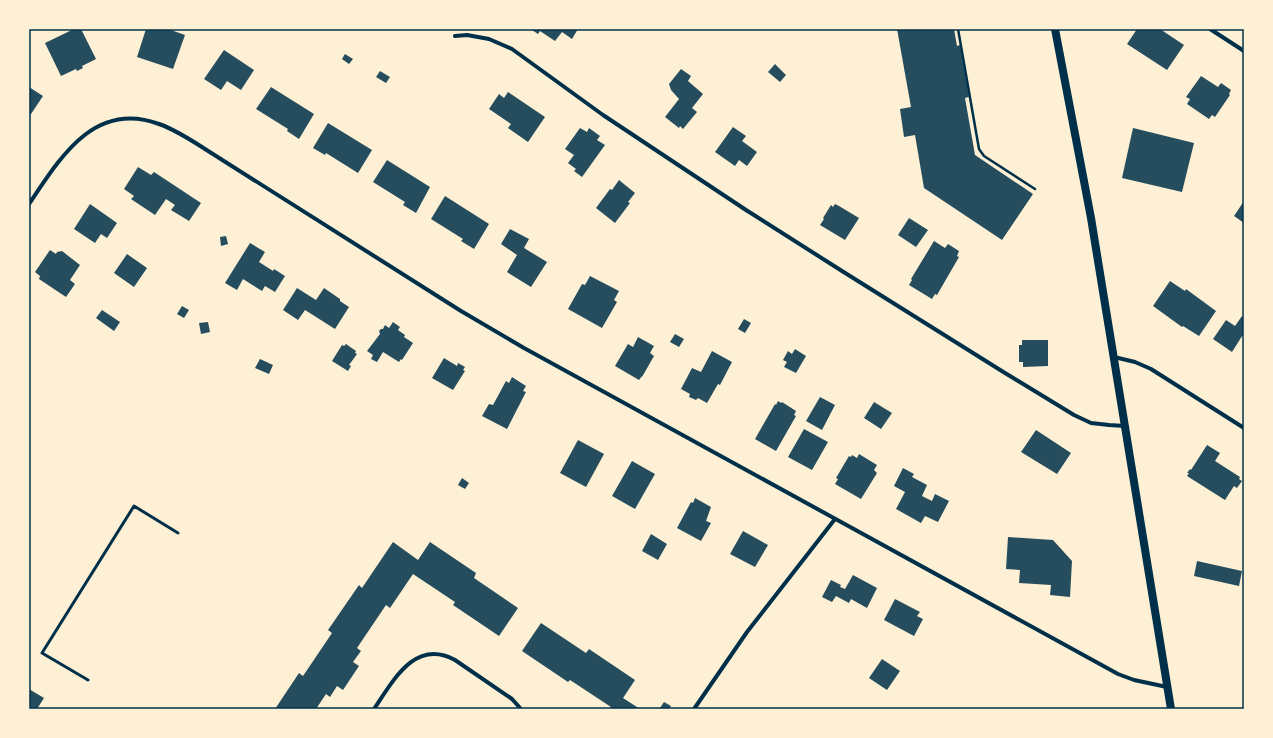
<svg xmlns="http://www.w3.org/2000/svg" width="1273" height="738" viewBox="0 0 1273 738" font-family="Overpass,sans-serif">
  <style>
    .building { fill: #264d5e }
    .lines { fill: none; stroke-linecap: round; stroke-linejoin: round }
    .path { stroke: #003049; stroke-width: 2.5 }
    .service { stroke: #003049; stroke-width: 3 }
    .minor { stroke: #003049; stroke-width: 4 }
    .secondary { stroke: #003049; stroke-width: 8 }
    .neatline { fill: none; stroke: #003049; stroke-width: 1.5 }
  </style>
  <rect width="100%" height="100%" fill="#fdf0d5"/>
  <path class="building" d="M74 29H81L96 59 82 66 83 68 77 71 76 69 61 76 45 43Z
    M146 29H168L185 35 173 69 137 57Z
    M532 29H578L572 39 562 32 555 41 540 31 538 34 532 30Z
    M897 29H954L957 46 960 45 969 97 965 98 975 155 1033 194 1002 240 924 188 915 135 904 137 900 109 911 107Z
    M1137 29H1160L1184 45 1167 70 1127 44Z
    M224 50 254 70 241 90 227 81 221 90 204 79Z
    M345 54 353 59 349 64 342 59Z
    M775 64 786 75 780 82 768 72Z
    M681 69 691 76 688 81 703 94 692 108 697 112 683 129 680 126 679 128 665 117 679 99 671 90 669 84Z
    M380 71 390 77 386 83 376 77Z
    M1201 76 1218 87 1221 83 1231 90 1229 94 1230 95 1215 117 1212 115 1209 119 1187 104 1190 99 1186 97Z
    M29 87 43 96 29 117Z
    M271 87 314 114 299 139 287 131 288 129 256 109Z
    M508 92 545 117 528 142 508 128 511 124 489 109 499 94 504 98Z
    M328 123 372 150 358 173 326 153 325 155 313 148Z
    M733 127 746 136 742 141 757 152 747 166 739 160 735 166 715 152Z
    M580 128 587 132 589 128 600 136 597 140 605 145 582 177 574 171 576 169 568 163 574 155 565 149Z
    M1133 128 1194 143 1182 192 1122 178Z
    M387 160 430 187 416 213 403 205 405 202 373 182Z
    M138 167 151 175 154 172 201 203 189 221 171 210 175 205 166 199 155 215 131 199 134 196 124 189Z
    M619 180 635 193 628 202 630 203 615 223 596 208 610 189 612 190Z
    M445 196 489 224 474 249 461 241 463 239 431 219Z
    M1244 201V223L1234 216Z
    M90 204 117 223 107 238 101 234 95 243 74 229Z
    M835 204 839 206 859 218 845 240 820 225 824 219 823 218 831 205 833 207Z
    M909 218 928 230 916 247 898 235Z
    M510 229 529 239 524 248 547 262 531 287 507 272 517 255 501 244Z
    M226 236 228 244 221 246 220 237Z
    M934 241 945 248 948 244 959 251 957 256 959 257 937 295 935 294 932 299 909 285 912 280 911 279Z
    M250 243 265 252 259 262 273 271 274 269 285 276 275 292 265 286 262 291 243 279 237 290 225 283Z
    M50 250 56 254 57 252 62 251 80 265 70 280 75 284 66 297 39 279 40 276 35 272Z
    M127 254 147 268 134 287 114 273Z
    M590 276 619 291 614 300 617 302 602 328 568 309 582 284 585 285Z
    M1170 281 1185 291 1186 289 1216 311 1199 336 1183 326 1182 327 1153 306Z
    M297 288 316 300 324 288 340 299V301L349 307 335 329 305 310 298 320 283 310Z
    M182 306 189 310 184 318 177 314Z
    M102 310 120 322 114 331 96 318Z
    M1242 316 1244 318V330L1243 332 1244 333 1232 352 1213 339 1226 320 1235 326Z
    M744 319 751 323 745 333 738 329Z
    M208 322 210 332 201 334 199 323Z
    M393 322 400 327 398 330 405 335 404 337 413 343 402 360 401 359 399 362 383 352 377 362 371 359 373 355 367 351 380 334 379 331 381 329H383L385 325 389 328Z
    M675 334 684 339 679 347 670 342Z
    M638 337 654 346 650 353 654 356 642 377V376L639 380 615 366 628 344 633 347Z
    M1022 340H1048V366L1023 367V362H1019V345H1022Z
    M346 344 356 351 355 353 357 354 349 365 351 366 348 371 332 361 342 345 344 346Z
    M795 349 806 356 796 373 784 367 787 362 783 360 788 351 792 354Z
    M712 351 732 362 720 385 718 384 707 403 698 398 696 400 689 397 690 394 681 389 692 368 701 372Z
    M444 358 457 366 458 363 465 367 463 370 465 371 453 390 432 378Z
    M260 359 273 365 269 374 255 368Z
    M512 377 526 386 523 391 526 392 507 429 482 416 489 404 493 405 506 381 509 383Z
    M820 397 835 405 822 430 806 421Z
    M778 401 781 403 782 402 796 411 794 415 796 416 776 451 755 439 775 404 776 405Z
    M874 402 892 413 881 429 864 418Z
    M804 429 828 442 812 470 788 457Z
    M1036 430 1071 453 1057 474 1021 452Z
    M578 440 604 454 586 487 560 473Z
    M1207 445 1220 453 1215 461 1240 477 1239 479 1242 481 1237 488 1234 486 1225 500 1187 476 1189 473H1187L1190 469 1191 470Z
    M859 454 877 465 874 470 877 473 861 499 835 484 838 479 836 478 849 456 851 457 852 455 857 458Z
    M632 461 655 474 635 509 612 496Z
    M903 468 914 474 912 477 927 485 922 496 932 501 935 494 949 501 938 522 925 516 921 523 896 509 905 492 894 486Z
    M462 478 469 483 465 489 458 485Z
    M695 498 711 507 706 521 711 523 701 541 677 528 691 502 693 503Z
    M743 531 768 545 755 567 730 554Z
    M651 534 667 544 658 560 642 551Z
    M1008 537 1053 540 1072 561 1070 597 1050 595 1051 585 1019 583 1020 570 1006 569Z
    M393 542 418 560 430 542 476 573 474 578 518 608 499 636 453 605 455 602 413 574 390 608 386 605 357 648 361 651 353 662 359 666 343 690 337 686 330 697 326 694 316 709H275L299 673 303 676 332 633 328 630 359 585 362 588Z
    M1197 561 1242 571 1239 586 1194 576Z
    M853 575 877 588 867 608 851 599 849 603 836 596 832 602 822 597 831 580 841 585 840 587 845 589Z
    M895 599 920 612 917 616 923 619 914 636 884 620Z
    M541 623 586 653 589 649 635 680 623 698 640 709H610L611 707 570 680 568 682 522 651Z
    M882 659 900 671 887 690 869 678Z
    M29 689 44 698 37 709H29Z
    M664 702 671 706 669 709 660 708Z"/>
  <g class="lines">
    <path class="path" d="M958 29 979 149 984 156 1035 189"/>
    <path class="service" d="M88 680 42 653 134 506 178 533"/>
    <path class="minor" d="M1210 29 1244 51
      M455 36 467 35 489 39 512 49 603 115 746 210 842 271 1005 373 1074 415 1091 423 1109 425 1125 426
      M29 204C60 158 94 100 159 124 176 130 191 140 205 149L461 311 524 348 1118 674 1134 680 1167 687
      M1114 357 1135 362 1151 369 1244 428
      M374 709C393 681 415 638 455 660L512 699 521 709
      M694 709 747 632 835 519"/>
    <path class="secondary" d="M1055 29 1091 218 1171 709"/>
  </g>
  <rect width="1273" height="738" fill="none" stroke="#fdf0d5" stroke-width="60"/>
  <rect x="30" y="30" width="1213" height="678" class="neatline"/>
</svg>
